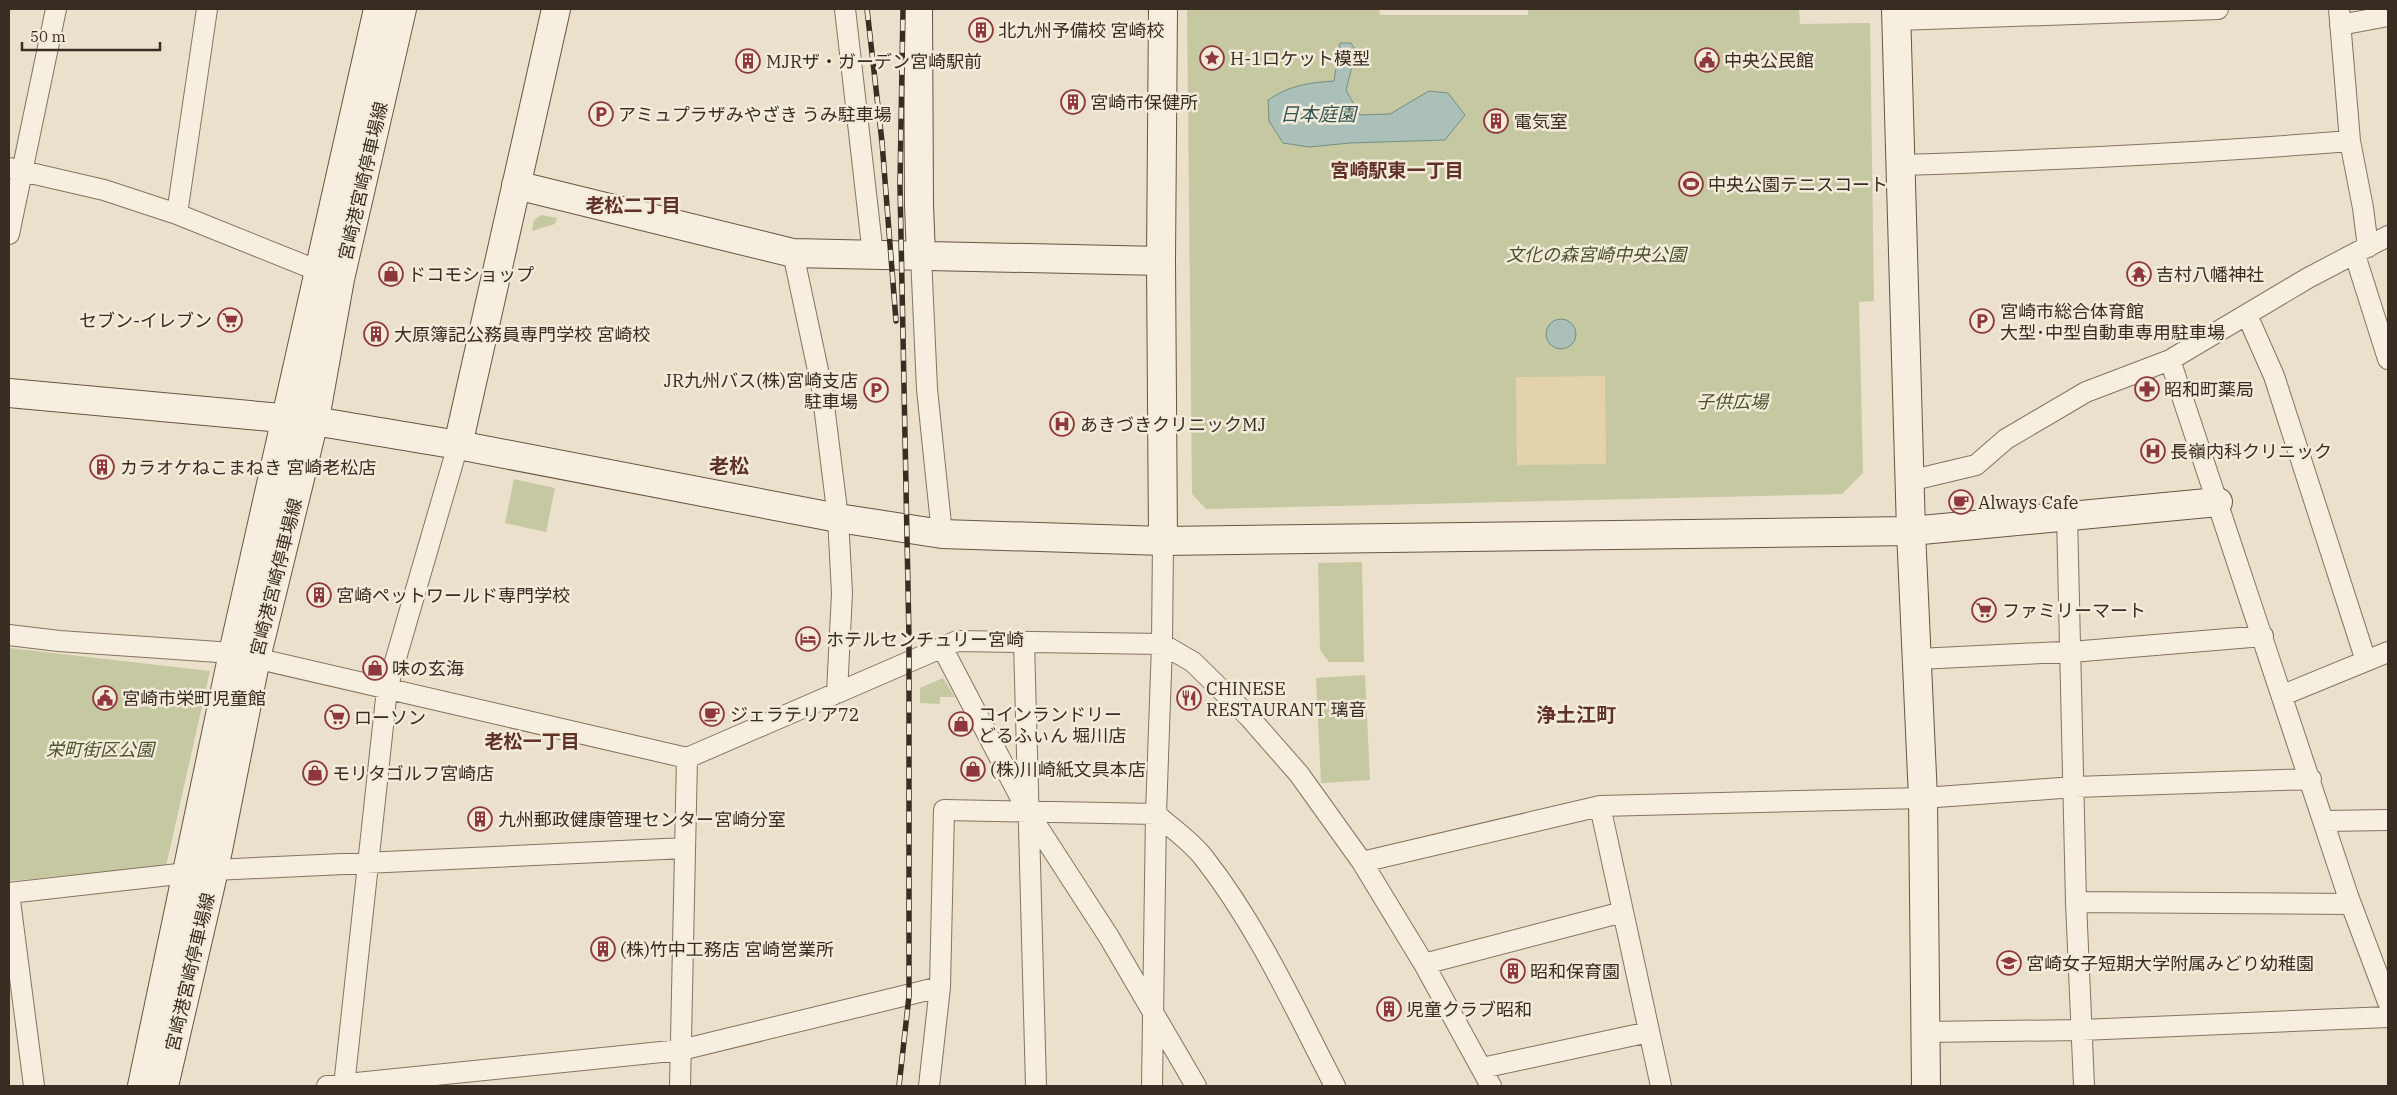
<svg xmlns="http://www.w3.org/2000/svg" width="2397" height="1095" viewBox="0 0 2397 1095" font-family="'IBM Plex Serif','Noto Sans JP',serif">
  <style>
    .green { fill: #c5c8a0 }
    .sand { fill: #e3d2ac }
    .water { fill: #abc0b9; stroke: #728e86 }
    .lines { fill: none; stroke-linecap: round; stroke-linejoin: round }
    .street-casing { stroke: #867361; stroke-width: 22 }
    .secondary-casing { stroke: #685544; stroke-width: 30 }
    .street { stroke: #f6eede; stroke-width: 20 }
    .secondary { stroke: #f6eede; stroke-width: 28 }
    .rail-casing { stroke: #382c23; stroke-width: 5.5 }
    .rail { stroke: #f3ebda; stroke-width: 4; stroke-dasharray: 11; stroke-linecap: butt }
    .labels { text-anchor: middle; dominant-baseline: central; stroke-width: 5; stroke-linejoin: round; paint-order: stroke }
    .poi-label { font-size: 18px; fill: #382c23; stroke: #f3ebda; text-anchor: start }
    .street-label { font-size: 18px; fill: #382c23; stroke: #f3ebda }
    .park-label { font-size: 18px; font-style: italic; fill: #4a522c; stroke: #f3ebda }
    .water-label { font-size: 19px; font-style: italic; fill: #345652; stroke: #f3ebda }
    .neighbourhood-label { font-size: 19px; font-weight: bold; fill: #603127; stroke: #f3ebda }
    .quarter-label { font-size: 20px; font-weight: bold; fill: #603127; stroke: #f3ebda }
  </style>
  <rect width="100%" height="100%" fill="#eae0cb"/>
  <path class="green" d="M1187 9H1379L1380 15H1528V9H1799L1800 24 1870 23 1874 301 1859 302 1863 473 1842 494 1206 509 1192 494Z
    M541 215 557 218 555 224 532 231 534 220Z
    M514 479 555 488 546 532 505 523Z
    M1362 562 1364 662H1329L1320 650 1318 563Z
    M9 648 210 671 166 866 9 881Z
    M1365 675 1370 780 1321 783 1316 678Z
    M943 678 955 697H940V704L920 703V688Z"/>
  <path class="sand" d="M1605 376 1606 464 1517 465 1516 377Z"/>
  <path class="water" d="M1340 43H1351L1356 51 1346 90 1360 115 1390 114 1429 91 1448 93 1465 115 1445 140 1350 143 1309 147 1283 143 1269 121 1268 100C1291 85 1307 83 1334 81Z
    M1546 334a15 15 0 1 1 30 0a15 15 0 1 1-30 0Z"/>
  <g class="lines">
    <g class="street-casing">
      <path id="street" d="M845 9 873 255
        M2339 9 2350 141 2363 208 2368 247
        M1897 20 2218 9
        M2340 25 2388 16
        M1900 165C2051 160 2200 153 2350 141
        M9 168 104 190 177 214 331 276
        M177 214 207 9
        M9 234 56 9
        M793 253 822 389 838 518 842 593 837 693
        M2355 255 2388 359
        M921 256 927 389 942 534
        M2247 315 2274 376 2366 661
        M2170 360 2348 896 2388 1002
        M1909 481 1976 465 2006 439 2086 392 2170 360 2308 278 2388 236
        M2067 516 2076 902 2084 1086
        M9 635 59 641 233 653 687 758 957 641 1162 644 1193 662 1249 717 1299 774 1362 862 1424 964 1491 1086
        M1024 642 1036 1086
        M942 647 1028 812 1109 937 1196 1086
        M1918 659 2083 651 2263 636
        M2283 695 2388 652
        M1600 806 1661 1086
        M2325 821 2388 820
        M1362 862 1600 806 1923 798 2075 787 2311 779
        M9 893 214 870 685 848
        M9 893 34 1086
        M2076 902 2351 904
        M1424 964 1623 912
        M1925 1032 2082 1030 2388 1017
        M1482 1068 1649 1032
        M327 1086 681 1050 940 987
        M344 1086 387 689 458 445
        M680 1086 687 758
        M929 1086 940 987 944 810 1156 814C1171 828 1191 841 1204 858 1258 927 1295 1009 1335 1086
        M1152 1086 1156 814 1162 644 1163 541"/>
    </g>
    <g class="secondary-casing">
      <path id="secondary" d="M918 9 919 205 921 256
        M1896 9 1911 531 1923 798 1926 1086
        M516 185 793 253 1161 261
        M9 393 314 421 458 445 838 518 942 534 1163 541 1911 531 2218 502
        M458 445 556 9
        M1163 541 1161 261 1163 9
        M142 1086 233 653 378 9
        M164 1086 214 870 256 658 316 413 340 279 402 9"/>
    </g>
    <use href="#street" class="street"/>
    <use href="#secondary" class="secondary"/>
    <g class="rail-casing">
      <path id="rail" d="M867 9 882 142 896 321
        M899 1086 909 996V638L900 185 903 9"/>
    </g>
    <use href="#rail" class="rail"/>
  </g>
  <defs>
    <g id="building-ring" transform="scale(1.25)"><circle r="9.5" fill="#f3ebda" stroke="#8e383c" stroke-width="1.5"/><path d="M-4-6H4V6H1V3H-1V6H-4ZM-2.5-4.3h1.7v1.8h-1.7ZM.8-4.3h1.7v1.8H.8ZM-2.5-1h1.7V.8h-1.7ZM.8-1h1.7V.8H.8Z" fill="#8e383c"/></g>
    <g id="sight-ring" transform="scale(1.25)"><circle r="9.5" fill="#f3ebda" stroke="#8e383c" stroke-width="1.5"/><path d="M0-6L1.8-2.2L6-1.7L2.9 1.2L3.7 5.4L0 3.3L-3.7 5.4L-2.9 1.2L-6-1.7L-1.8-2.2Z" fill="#8e383c"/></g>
    <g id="civic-ring" transform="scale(1.25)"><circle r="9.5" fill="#f3ebda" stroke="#8e383c" stroke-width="1.5"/><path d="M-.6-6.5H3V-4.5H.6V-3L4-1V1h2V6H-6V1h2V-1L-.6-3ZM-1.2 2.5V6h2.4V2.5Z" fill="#8e383c"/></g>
    <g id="parking-ring" transform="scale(1.25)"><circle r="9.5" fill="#f3ebda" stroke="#8e383c" stroke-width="1.5"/><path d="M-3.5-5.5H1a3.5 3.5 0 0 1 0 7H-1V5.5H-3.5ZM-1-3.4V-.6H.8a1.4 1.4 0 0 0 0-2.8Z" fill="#8e383c"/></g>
    <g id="stadium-ring" transform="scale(1.25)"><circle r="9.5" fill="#f3ebda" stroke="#8e383c" stroke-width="1.5"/><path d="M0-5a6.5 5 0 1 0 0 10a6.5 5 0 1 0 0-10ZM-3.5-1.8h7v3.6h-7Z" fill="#8e383c"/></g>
    <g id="shop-ring" transform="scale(1.25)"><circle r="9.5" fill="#f3ebda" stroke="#8e383c" stroke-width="1.5"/><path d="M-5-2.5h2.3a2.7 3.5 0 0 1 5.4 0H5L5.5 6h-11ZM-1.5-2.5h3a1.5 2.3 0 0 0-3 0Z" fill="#8e383c"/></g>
    <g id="temple-ring" transform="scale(1.25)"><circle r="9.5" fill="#f3ebda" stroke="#8e383c" stroke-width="1.5"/><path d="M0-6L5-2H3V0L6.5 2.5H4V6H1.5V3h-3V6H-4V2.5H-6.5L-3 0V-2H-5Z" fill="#8e383c"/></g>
    <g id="supermarket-ring" transform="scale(1.25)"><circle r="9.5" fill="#f3ebda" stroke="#8e383c" stroke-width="1.5"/><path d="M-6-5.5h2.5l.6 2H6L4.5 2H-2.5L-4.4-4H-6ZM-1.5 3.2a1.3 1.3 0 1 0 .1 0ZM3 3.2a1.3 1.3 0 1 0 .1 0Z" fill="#8e383c"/></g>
    <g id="pharmacy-ring" transform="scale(1.25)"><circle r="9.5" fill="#f3ebda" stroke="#8e383c" stroke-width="1.5"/><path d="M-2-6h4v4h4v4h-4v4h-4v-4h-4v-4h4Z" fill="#8e383c"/></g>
    <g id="hospital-ring" transform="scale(1.25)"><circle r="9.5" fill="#f3ebda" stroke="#8e383c" stroke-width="1.5"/><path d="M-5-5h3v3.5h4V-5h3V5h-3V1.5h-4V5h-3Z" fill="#8e383c"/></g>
    <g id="cafe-ring" transform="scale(1.25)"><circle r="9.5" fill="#f3ebda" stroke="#8e383c" stroke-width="1.5"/><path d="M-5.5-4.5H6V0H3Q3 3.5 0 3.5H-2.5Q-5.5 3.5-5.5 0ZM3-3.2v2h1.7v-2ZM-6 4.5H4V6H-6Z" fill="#8e383c"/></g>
    <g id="hotel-ring" transform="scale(1.25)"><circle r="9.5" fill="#f3ebda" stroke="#8e383c" stroke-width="1.5"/><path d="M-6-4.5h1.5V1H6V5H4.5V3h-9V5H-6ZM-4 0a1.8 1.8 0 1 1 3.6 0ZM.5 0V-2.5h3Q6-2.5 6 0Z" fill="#8e383c"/></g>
    <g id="restaurant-ring" transform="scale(1.25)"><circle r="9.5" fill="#f3ebda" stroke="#8e383c" stroke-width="1.5"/><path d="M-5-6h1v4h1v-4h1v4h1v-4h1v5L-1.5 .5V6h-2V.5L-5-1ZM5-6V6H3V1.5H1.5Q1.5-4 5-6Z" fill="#8e383c"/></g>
    <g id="school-ring" transform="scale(1.25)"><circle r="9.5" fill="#f3ebda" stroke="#8e383c" stroke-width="1.5"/><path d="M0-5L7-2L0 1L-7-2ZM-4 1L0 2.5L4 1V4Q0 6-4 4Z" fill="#8e383c"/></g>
  </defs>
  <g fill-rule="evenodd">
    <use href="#building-ring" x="981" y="30"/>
    <use href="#sight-ring" x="1212" y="58"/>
    <use href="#civic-ring" x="1707" y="60"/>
    <use href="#building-ring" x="748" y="61"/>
    <use href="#building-ring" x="1073" y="102"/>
    <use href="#parking-ring" x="601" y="114"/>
    <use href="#building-ring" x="1496" y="121"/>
    <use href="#stadium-ring" x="1691" y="184"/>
    <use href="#shop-ring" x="391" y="274"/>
    <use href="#temple-ring" x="2139" y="274"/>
    <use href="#supermarket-ring" x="230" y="320"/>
    <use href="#parking-ring" x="1982" y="321"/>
    <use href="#building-ring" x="376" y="334"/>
    <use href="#pharmacy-ring" x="2147" y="389"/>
    <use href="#parking-ring" x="876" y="390"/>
    <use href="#hospital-ring" x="1062" y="424"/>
    <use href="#hospital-ring" x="2153" y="451"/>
    <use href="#building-ring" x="102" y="467"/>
    <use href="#cafe-ring" x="1961" y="502"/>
    <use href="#building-ring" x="319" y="595"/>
    <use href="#supermarket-ring" x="1984" y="610"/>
    <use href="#hotel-ring" x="808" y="639"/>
    <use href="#shop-ring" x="375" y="668"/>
    <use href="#civic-ring" x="105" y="698"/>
    <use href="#restaurant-ring" x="1189" y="698"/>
    <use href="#cafe-ring" x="712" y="714"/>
    <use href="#supermarket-ring" x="337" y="717"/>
    <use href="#shop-ring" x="961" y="724"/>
    <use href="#shop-ring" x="973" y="769"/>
    <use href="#shop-ring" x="315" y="773"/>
    <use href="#building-ring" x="480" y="819"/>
    <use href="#building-ring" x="603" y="949"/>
    <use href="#school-ring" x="2009" y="963"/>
    <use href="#building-ring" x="1513" y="971"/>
    <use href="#building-ring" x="1389" y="1009"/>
  </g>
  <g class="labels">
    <g class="poi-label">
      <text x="998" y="30">北九州予備校 宮崎校</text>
      <text x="1230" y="58">H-1ロケット模型</text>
      <text x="1724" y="60">中央公民館</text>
      <text x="766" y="61">MJRザ・ガーデン宮崎駅前</text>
      <text x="1090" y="102">宮崎市保健所</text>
      <text x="618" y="114">アミュプラザみやざき うみ駐車場</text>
      <text x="1514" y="121">電気室</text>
      <text x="1708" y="184">中央公園テニスコート</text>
      <text x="408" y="274">ドコモショップ</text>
      <text x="2156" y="274">吉村八幡神社</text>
      <text x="2000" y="311">宮崎市総合体育館<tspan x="2000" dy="21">大型･中型自動車専用駐車場</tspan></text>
      <text x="212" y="320" text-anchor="end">セブン-イレブン</text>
      <text x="394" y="334">大原簿記公務員専門学校 宮崎校</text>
      <text x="858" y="380" text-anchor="end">JR九州バス(株)宮崎支店<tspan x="858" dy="21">駐車場</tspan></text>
      <text x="2164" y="389">昭和町薬局</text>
      <text x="1080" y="424">あきづきクリニックMJ</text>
      <text x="2170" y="451">長嶺内科クリニック</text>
      <text x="120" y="467">カラオケねこまねき 宮崎老松店</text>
      <text x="1978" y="502">Always Cafe</text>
      <text x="336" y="595">宮崎ペットワールド専門学校</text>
      <text x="2002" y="610">ファミリーマート</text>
      <text x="826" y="639">ホテルセンチュリー宮崎</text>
      <text x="392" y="668">味の玄海</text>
      <text x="1206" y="688">CHINESE<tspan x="1206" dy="21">RESTAURANT 璃音</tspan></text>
      <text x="122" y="698">宮崎市栄町児童館</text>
      <text x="730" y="714">ジェラテリア72</text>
      <text x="978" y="714">コインランドリー<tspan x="978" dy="21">どるふぃん 堀川店</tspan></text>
      <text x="354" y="717">ローソン</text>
      <text x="990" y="769">(株)川崎紙文具本店</text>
      <text x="332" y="773">モリタゴルフ宮崎店</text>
      <text x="498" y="819">九州郵政健康管理センター宮崎分室</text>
      <text x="620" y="949">(株)竹中工務店 宮崎営業所</text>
      <text x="2026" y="963">宮崎女子短期大学附属みどり幼稚園</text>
      <text x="1530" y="971">昭和保育園</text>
      <text x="1406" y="1009">児童クラブ昭和</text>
    </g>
    <g class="street-label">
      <text transform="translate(363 181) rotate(-77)">宮崎港宮崎停車場線</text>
      <text transform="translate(276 577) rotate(-76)">宮崎港宮崎停車場線</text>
      <text transform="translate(190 972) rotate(-77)">宮崎港宮崎停車場線</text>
    </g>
    <g class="park-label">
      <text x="1596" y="254">文化の森宮崎中央公園</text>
      <text x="1732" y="401">子供広場</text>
      <text x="100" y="749">栄町街区公園</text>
    </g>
    <g class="water-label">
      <text x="1318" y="114">日本庭園</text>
    </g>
    <g class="neighbourhood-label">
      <text x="1397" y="170">宮崎駅東一丁目</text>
      <text x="633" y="205">老松二丁目</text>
      <text x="532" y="741">老松一丁目</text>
    </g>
    <g class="quarter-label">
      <text x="729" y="465">老松</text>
      <text x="1576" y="714">浄土江町</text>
    </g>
  </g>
  <rect width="2397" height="1095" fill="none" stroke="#382c23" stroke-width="20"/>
  <path d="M22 42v8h138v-8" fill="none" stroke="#382c23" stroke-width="2.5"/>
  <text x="30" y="42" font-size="15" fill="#382c23" stroke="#f3ebda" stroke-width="4" paint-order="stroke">50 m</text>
</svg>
